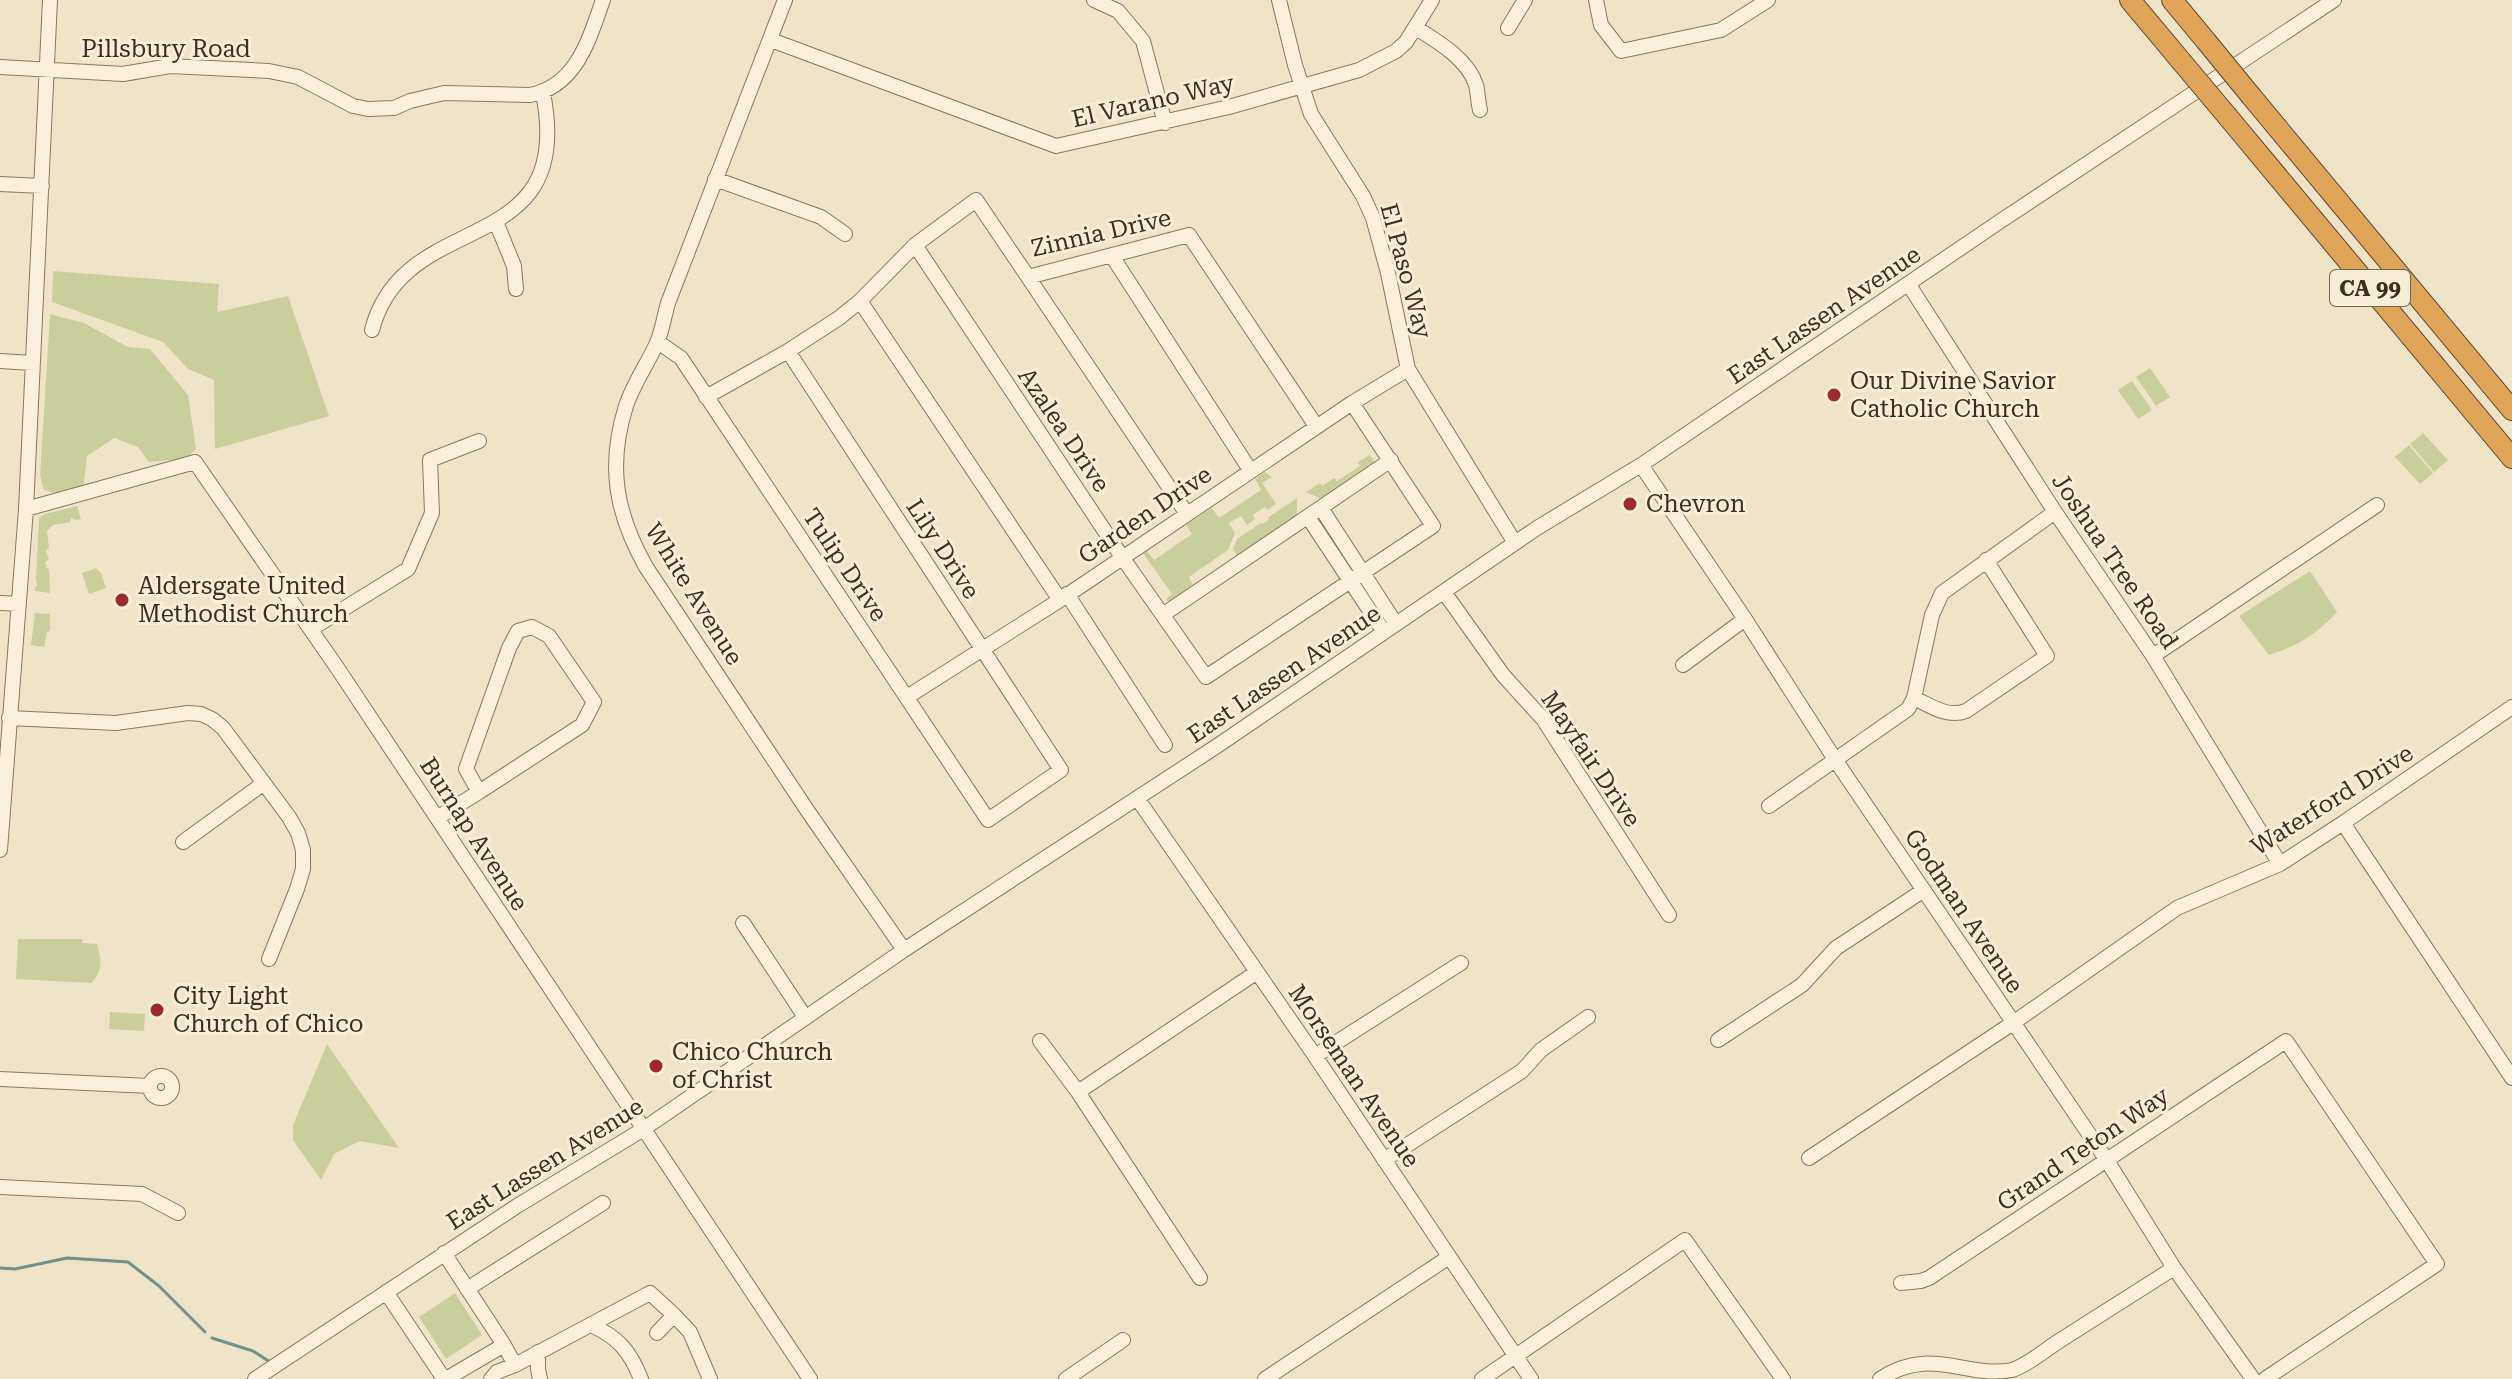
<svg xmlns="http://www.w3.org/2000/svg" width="2512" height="1379" viewBox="0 0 2512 1379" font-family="'Roboto Serif',serif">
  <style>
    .green { fill: #c9cf9b }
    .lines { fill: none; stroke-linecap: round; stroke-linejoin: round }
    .stream { stroke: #6f938a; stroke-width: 3 }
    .minor-casing { stroke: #8d765c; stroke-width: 16 }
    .highway-casing { stroke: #5b4430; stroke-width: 22 }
    .minor { stroke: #faf1dc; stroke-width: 14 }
    .highway { stroke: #e0a458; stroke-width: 20 }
    .highway-bridge-casing { stroke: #5b4430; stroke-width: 22; stroke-linecap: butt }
    .highway-bridge { stroke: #e0a458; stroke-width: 20 }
    .poi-dot { fill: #9e2a2b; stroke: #f7eed8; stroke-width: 3 }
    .labels { text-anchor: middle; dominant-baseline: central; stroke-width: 6; stroke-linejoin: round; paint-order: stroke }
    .shield { fill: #f7eed8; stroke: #756857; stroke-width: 2 }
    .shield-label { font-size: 22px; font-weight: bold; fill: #3d2e20 }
    .street-label { font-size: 24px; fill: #3d2e20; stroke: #f7eed8 }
    .poi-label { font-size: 24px; fill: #3d2e20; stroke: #f7eed8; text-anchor: start }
  </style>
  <rect width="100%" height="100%" fill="#f0e4c8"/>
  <path class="green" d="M53 271 219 284 217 312 288 296 329 416 215 449 214 380 188 369 163 342 52 302Z
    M50 314 84 323 128 347 150 349 188 395 196 449 186 459 149 462 138 447 114 438 87 456 83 490 54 493 44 490 40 475Z
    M2150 368 2170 397 2156 406 2136 377Z
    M2132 381 2152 410 2138 419 2118 390Z
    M2423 433 2448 460 2434 472 2410 444Z
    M2409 445 2433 473 2420 484 2395 457Z
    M1370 455 1375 463 1321 499 1306 492 1320 483 1322 486 1334 478 1337 481 1360 466 1358 462Z
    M1265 472 1272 477 1262 483 1276 504 1267 510 1265 507 1253 515 1255 519 1247 525 1241 516 1229 523 1235 533 1228 550 1189 577 1193 585 1169 602 1166 599 1172 594 1143 553 1147 551 1154 560 1192 534 1186 525 1212 508 1219 518 1261 490 1255 479Z
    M1297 498V515L1237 556 1233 549 1237 539 1261 523 1263 524 1269 519V517Z
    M77 506 81 519 76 520 71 518 70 522 53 525 47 531 49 548 46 551 49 559 45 562 46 568 49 569 50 593 35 591V587L37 586 36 579 39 518 45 514Z
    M96 568 101 573 106 588 89 594 82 573Z
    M2310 571 2337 612C2317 634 2297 646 2269 655L2239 616Z
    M35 613 50 614V631L47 632 44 647 31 645Z
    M18 939H82V943L97 944C101 960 104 970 91 983L16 979Z
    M110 1012 145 1014 144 1031 109 1029Z
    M327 1044 399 1148 360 1141 334 1154 321 1180 293 1140V1125Z
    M455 1293 482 1335 446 1359 419 1317Z"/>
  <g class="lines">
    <path class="stream" d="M0 1268 15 1269 67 1258 128 1262 159 1286 205 1332
      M212 1338 253 1351 270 1362"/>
    <g class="minor-casing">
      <path id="minor" d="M785 0 668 303C664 317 662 332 656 345 646 366 633 385 626 406 607 466 616 514 646 567L807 810 904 950
        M1094 0 1118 11 1143 41 1165 123
        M1279 0 1295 65 1311 114 1363 196 1373 218 1388 273 1408 369 1515 543
        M1596 0 1601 25 1621 51 1721 30 1768 0
        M1416 28C1437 41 1468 59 1476 85 1478 93 1478 102 1480 110
        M1508 28 1525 0
        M771 40 1056 146 1229 107 1359 70 1396 51 1406 42 1432 0
        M0 67 123 74 170 66 269 71 298 77 353 106 368 109 394 108 410 101 444 93 530 95C577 86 589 39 603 0
        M715 179 821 217 845 234
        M0 184 42 186
        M496 222 514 266 516 289
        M915 245 1122 557 1206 677 1433 526 1352 403
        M1112 256 1250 470
        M1028 277 1187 514
        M1909 285 2055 512 2153 656 2280 864
        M860 301 1060 600
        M372 330C404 205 577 263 543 93
        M658 342 681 358 988 820 1061 770 788 351
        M0 361 32 363
        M706 397 788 351 839 318 860 301 915 245 976 200 1028 277 1189 235 1316 426
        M1641 465 1745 619 1836 761 2106 1159 2174 1268 2253 1379
        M1321 508 1396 624
        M26 509 195 462 338 669 810 1379
        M1308 517 1384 632
        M1444 592 1503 675 1543 719 1669 915
        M1067 594 1165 745
        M0 603 19 604
        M1164 614 1391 460
        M532 627 549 636 594 702 582 725 479 792 466 769 509 648 518 631Z
        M311 629 408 569 432 513 430 460 479 441
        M2153 656 2377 505
        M1683 665 1745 619
        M907 697 1060 600 1352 403 1408 369
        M1914 698C1931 706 1947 718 1966 711L2047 656 1986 560
        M9 718 116 723 188 713 201 714 212 719 223 728 289 817 298 833 303 850V869L297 889 269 959
        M1137 798 1315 1056 1531 1379
        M1769 806 1908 709 1914 698 1932 615 1942 593 2055 512
        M437 818 479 792
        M2343 823 2512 1078
        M183 842 264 783
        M0 850 26 509 50 0
        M743 923 805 1017
        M1718 1040 1802 985 1836 948 1924 890
        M1040 1041 1078 1092 1200 1278
        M1315 1056 1461 963
        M150 1087a11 11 0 1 1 22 0a11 11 0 1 1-22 0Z
        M0 1079 150 1086
        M1078 1092 1257 972
        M1809 1158 2013 1023 2177 908 2280 864 2343 823 2512 707
        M1384 1160 1522 1071 1541 1050 1588 1017
        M0 1187 142 1194 178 1213
        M444 1253 504 1345 446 1379
        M1901 1283 1921 1281 1929 1278 2286 1041 2437 1264 2265 1379
        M467 1289 603 1203
        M386 1292 444 1379
        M674 1315 690 1332 710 1379
        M591 1325C618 1337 630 1351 641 1379
        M504 1345 515 1365 650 1293 674 1315 657 1333
        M538 1352V1369L540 1379
        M255 1379 517 1206 642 1130 904 950 1217 746 1537 528 1641 465 2002 220 2334 0
        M491 1379 497 1372 515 1365
        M1066 1379 1123 1340
        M1265 1379 1449 1257
        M1482 1379 1685 1240 1783 1379
        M1880 1379C1932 1345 1966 1379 2012 1370 2028 1365 2045 1350 2059 1341 2098 1316 2136 1292 2174 1268"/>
    </g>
    <g class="highway-casing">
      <path id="highway" d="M2130 0 2181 61
        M2172 0 2206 41
        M2251 96 2512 410
        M2228 117 2512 458"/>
    </g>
    <use href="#minor" class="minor"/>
    <use href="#highway" class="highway"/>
    <g class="highway-bridge-casing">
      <path id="highway-bridge" d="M2206 41 2251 96
        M2181 61 2228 117"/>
    </g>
    <use href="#highway-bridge" class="highway-bridge"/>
  </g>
  <g class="poi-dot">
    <circle cx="1834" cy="395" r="8"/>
    <circle cx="1630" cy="504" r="8"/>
    <circle cx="122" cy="600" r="8"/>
    <circle cx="157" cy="1010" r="8"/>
    <circle cx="656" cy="1066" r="8"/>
  </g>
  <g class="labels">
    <rect class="shield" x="2330" y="270" width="80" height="36" rx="6"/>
    <g class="shield-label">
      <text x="2370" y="288">CA 99</text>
    </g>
    <g class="street-label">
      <text x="166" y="49">Pillsbury Road</text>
      <text transform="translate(1153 101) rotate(-13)">El Varano Way</text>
      <text transform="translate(1101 233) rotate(-13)">Zinnia Drive</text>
      <text transform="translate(1406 271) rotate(75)">El Paso Way</text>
      <text transform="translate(1824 315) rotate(-34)">East Lassen Avenue</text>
      <text transform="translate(1064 430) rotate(56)">Azalea Drive</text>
      <text transform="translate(1145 515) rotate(-34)">Garden Drive</text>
      <text transform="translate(943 549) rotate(57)">Lily Drive</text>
      <text transform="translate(2115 561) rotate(56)">Joshua Tree Road</text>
      <text transform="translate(845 565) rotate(56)">Tulip Drive</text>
      <text transform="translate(694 594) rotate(58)">White Avenue</text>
      <text transform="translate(1284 674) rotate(-34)">East Lassen Avenue</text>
      <text transform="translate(1591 759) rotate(56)">Mayfair Drive</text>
      <text transform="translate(2332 800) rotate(-32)">Waterford Drive</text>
      <text transform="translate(474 834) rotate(57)">Burnap Avenue</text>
      <text transform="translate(1964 911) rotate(56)">Godman Avenue</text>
      <text transform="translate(1354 1076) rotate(56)">Morseman Avenue</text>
      <text transform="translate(2083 1149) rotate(-34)">Grand Teton Way</text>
      <text transform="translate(545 1164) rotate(-32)">East Lassen Avenue</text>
    </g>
    <g class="poi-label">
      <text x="1850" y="381">Our Divine Savior<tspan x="1850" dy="28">Catholic Church</tspan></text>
      <text x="1646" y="504">Chevron</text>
      <text x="138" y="586">Aldersgate United<tspan x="138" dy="28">Methodist Church</tspan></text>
      <text x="173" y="996">City Light<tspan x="173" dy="28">Church of Chico</tspan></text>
      <text x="672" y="1052">Chico Church<tspan x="672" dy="28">of Christ</tspan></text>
    </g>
  </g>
</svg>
